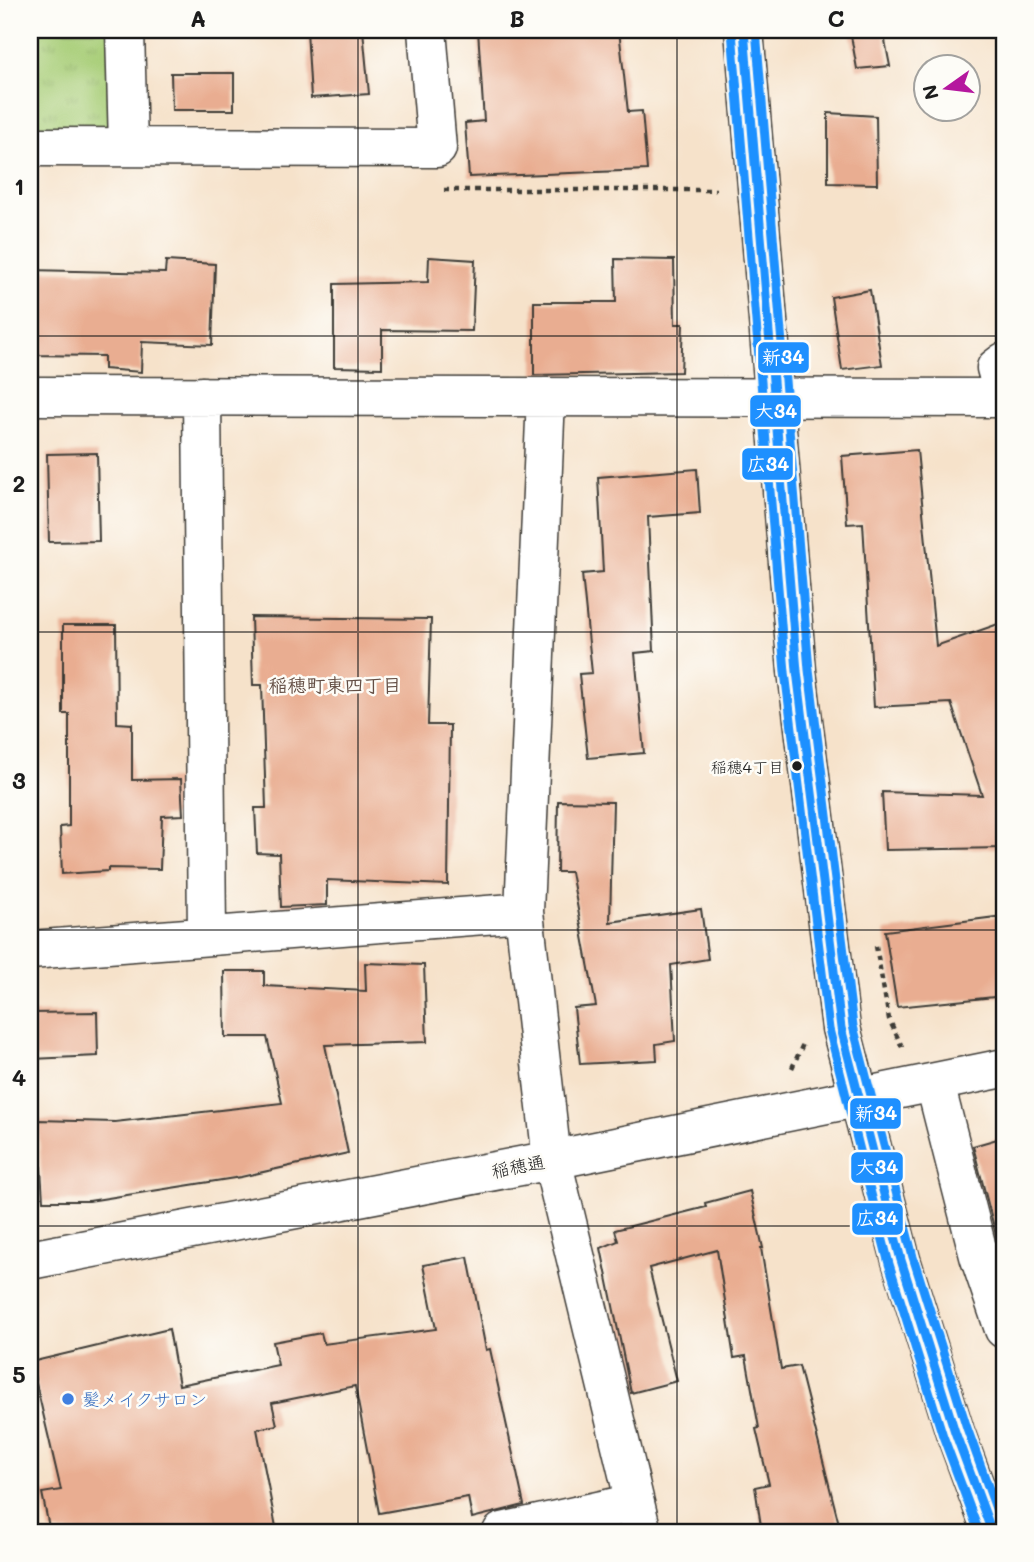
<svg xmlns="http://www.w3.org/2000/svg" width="1034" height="1562" viewBox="0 0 1034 1562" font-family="Mali,'Klee One',sans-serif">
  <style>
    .grass { fill: url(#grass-tufts); stroke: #62754a; stroke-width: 2 }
    .building { fill: #e9ad91 }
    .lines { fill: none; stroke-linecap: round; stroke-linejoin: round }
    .minor-casing { stroke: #3d3a36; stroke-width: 41 }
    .tertiary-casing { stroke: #3d3a36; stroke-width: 41 }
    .path { stroke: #3d3a36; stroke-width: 4.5; stroke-dasharray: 5 5; stroke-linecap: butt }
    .minor { stroke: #fff; stroke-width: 38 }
    .tertiary { stroke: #fff; stroke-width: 38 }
    .bus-1-casing { stroke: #fdfcf7; stroke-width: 14 }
    .bus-2-casing { stroke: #fdfcf7; stroke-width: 14 }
    .bus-3-casing { stroke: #fdfcf7; stroke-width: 14 }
    .bus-1 { stroke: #1e90ff; stroke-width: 9 }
    .bus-2 { stroke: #1e90ff; stroke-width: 9 }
    .bus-3 { stroke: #1e90ff; stroke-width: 9 }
    .grid { fill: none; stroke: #1c1c1c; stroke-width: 2; stroke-opacity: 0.55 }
    .bus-dot { fill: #1c1c1c; stroke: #fdfcf7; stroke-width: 2.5 }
    .shop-dot { fill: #3f7fe0; stroke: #fdfcf7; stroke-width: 2.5 }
    .labels { text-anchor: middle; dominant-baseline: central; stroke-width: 5; stroke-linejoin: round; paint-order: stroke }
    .bus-label { font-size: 16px; fill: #1c1c1c; stroke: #fdfcf7; text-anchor: end }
    .street-label { font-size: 18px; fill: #1c1c1c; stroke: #fdfcf7 }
    .shop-label { font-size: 18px; fill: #366cbe; stroke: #fdfcf7; text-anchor: start }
    .neighbourhood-label { font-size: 19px; font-weight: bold; fill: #644f45; stroke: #fdfcf7 }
    .line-badge { stroke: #fdfcf7; stroke-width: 2.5 }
    .badge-label { font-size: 19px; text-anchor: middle; font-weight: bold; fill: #fff }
    .neatline { fill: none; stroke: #1c1c1c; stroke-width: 2.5 }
    .grid-label { font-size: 23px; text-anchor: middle; font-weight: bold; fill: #1c1c1c }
  </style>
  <defs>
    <pattern id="grass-tufts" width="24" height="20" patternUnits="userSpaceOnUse" patternTransform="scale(1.75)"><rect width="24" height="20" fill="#a8ce78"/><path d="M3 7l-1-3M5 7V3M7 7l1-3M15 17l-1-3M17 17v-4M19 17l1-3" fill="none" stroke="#90b067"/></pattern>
  </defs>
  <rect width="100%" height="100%" fill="#fdfcf7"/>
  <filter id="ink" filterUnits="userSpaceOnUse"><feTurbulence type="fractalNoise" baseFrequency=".0143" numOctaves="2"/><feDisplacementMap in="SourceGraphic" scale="14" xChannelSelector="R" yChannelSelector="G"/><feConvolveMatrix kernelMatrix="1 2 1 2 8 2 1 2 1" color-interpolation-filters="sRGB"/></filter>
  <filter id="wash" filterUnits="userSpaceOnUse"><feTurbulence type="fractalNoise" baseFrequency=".00686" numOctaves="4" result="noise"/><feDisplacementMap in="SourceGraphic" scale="28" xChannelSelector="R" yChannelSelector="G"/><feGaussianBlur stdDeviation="1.57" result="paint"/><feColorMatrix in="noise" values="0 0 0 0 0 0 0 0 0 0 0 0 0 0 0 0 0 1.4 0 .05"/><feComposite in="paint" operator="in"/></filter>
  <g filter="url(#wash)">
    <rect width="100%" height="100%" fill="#f6e2ca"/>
    <path class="grass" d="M30 30H125L128 147H30Z"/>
    <g id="blocks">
      <path class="building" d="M307 30H363L369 94 311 98Z
        M478 30H528V35L574 30H619L628 112 642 111 647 170 469 177 465 123 484 121Z
        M850 30H883L890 66 857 69Z
        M171 73H234V110H172Z
        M828 113 876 116 877 184 828 183Z
        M429 257 475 260 472 331 382 330V368L334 367V284L428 282Z
        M615 259 674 260 675 324H683L681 372 534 375V302H616Z
        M166 261 215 264 212 345 142 342 141 372 104 369V356L30 355V270L165 273Z
        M870 290 882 365 842 370 831 297Z
        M917 450 936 646 1004 622V848L885 850 882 792 982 795 951 703 874 707 863 523 847 524 842 456Z
        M97 453 99 541 49 542 47 454Z
        M697 469 700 513 648 517 654 651 635 653 644 753 588 758 579 674 592 673 582 574 603 572 598 477Z
        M251 617 431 619 428 725H450L448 885 327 880V905L281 907 279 854 257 853 255 808H266L262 685H253Z
        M63 625H116L117 723 132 724V780L181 779 183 815 162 816 160 869 108 868V871L62 874 60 827 69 826V714H63Z
        M558 801 613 802 610 922 701 909 708 959 671 965 675 1041 656 1044 657 1060 580 1064 574 1008 596 1006 571 872H557Z
        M1004 916V996L897 1007 885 931Z
        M365 963 424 965 427 1042 325 1045 348 1153 241 1177 89 1201H43L38 1120 115 1122 282 1103 267 1037H225L224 971H264V986L366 991Z
        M97 1012 98 1056 32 1059 30 1013Z
        M1004 1137V1250H1000L973 1146Z
        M750 1191 763 1248H761L781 1369 799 1366 841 1532H762L755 1487 769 1484 756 1429 759 1428 746 1356 734 1358 717 1250 649 1268 677 1381 631 1393 601 1248 618 1241 615 1230 706 1207 705 1203Z
        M468 1257 486 1350 490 1349 524 1505 472 1518 468 1497 379 1513 355 1386 272 1403 277 1425 257 1429 277 1532H50L42 1493 61 1490 31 1362 169 1329 179 1385 278 1365 273 1342 321 1333 324 1344 436 1329 423 1265Z"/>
    </g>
  </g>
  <g filter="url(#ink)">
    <use href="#blocks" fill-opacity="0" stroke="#3d3a36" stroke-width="2"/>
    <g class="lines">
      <g class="minor-casing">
        <path id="minor" d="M125 30 128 147
          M30 147 437 148 427 30
          M1004 362 996 368 1004 397
          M30 396 1004 398
          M202 396 207 935
          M546 397 524 912 552 1160 642 1532
          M30 950 524 912
          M935 1084 979 1256 1004 1329
          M502 1532 634 1503"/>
      </g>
      <g class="tertiary-casing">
        <path id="tertiary" d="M744 30 797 671 841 1028 901 1260 955 1432 992 1532
          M30 1260 552 1160 1004 1068"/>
      </g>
      <path class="path" d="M444 190H716
        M876 946 889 1019 903 1049
        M792 1068 803 1044"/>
      <use href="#minor" class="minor"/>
      <use href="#tertiary" class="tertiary"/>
      <g class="bus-1-casing">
        <path id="bus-1" d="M744 30 797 671 841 1028 901 1260 955 1432 992 1532"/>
      </g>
      <g class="bus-2-casing">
        <path id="bus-2" d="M732 31 785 672 829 1029 889 1264 943 1436 979 1532"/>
      </g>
      <g class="bus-3-casing">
        <path id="bus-3" d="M756 30 809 670 853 1026 913 1257 967 1428 1003 1528"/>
      </g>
      <use href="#bus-1" class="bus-1"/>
      <use href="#bus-2" class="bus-2"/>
      <use href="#bus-3" class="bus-3"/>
    </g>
  </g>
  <path class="grid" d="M358 30V1532M677 30V1532M30 336H1004M30 632H1004M30 930H1004M30 1226H1004"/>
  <circle class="bus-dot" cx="797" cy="766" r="6"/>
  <circle class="shop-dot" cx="68" cy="1399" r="7"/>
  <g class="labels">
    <g class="bus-label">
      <text x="784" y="766">稲穂4丁目</text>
    </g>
    <g class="street-label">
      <text transform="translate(518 1166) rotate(-11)">稲穂通</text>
    </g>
    <g class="shop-label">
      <text x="82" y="1399">髪メイクサロン</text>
    </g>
    <g class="neighbourhood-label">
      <text x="335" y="684">稲穂町東四丁目</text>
    </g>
  </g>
  <g class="line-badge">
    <rect x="757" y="341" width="53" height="33" rx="7" fill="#1e90ff"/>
    <rect x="749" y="394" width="53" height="34" rx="7" fill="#1e90ff"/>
    <rect x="741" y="447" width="53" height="34" rx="7" fill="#1e90ff"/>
    <rect x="849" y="1097" width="53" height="33" rx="7" fill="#1e90ff"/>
    <rect x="850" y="1151" width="54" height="33" rx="7" fill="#1e90ff"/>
    <rect x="851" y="1202" width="53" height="34" rx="7" fill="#1e90ff"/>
  </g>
  <g class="badge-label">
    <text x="783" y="364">新34</text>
    <text x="776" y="418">大34</text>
    <text x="768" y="471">広34</text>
    <text x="876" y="1120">新34</text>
    <text x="877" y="1174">大34</text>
    <text x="877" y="1225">広34</text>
  </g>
  <rect width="1034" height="1562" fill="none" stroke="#fdfcf7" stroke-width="77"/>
  <g transform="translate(947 88) rotate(256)"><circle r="33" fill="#fdfcf7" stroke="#a3a29f" stroke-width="2"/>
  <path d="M0-5L12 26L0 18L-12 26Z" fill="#b5179e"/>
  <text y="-10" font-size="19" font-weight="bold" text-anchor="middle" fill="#1c1c1c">N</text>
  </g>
  <rect x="38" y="38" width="958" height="1486" class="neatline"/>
  <g class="grid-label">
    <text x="198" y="27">A</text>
    <text x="517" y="27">B</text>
    <text x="836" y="27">C</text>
    <text x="19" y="195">1</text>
    <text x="19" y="492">2</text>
    <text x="19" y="789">3</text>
    <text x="19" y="1086">4</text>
    <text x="19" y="1383">5</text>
  </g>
</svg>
